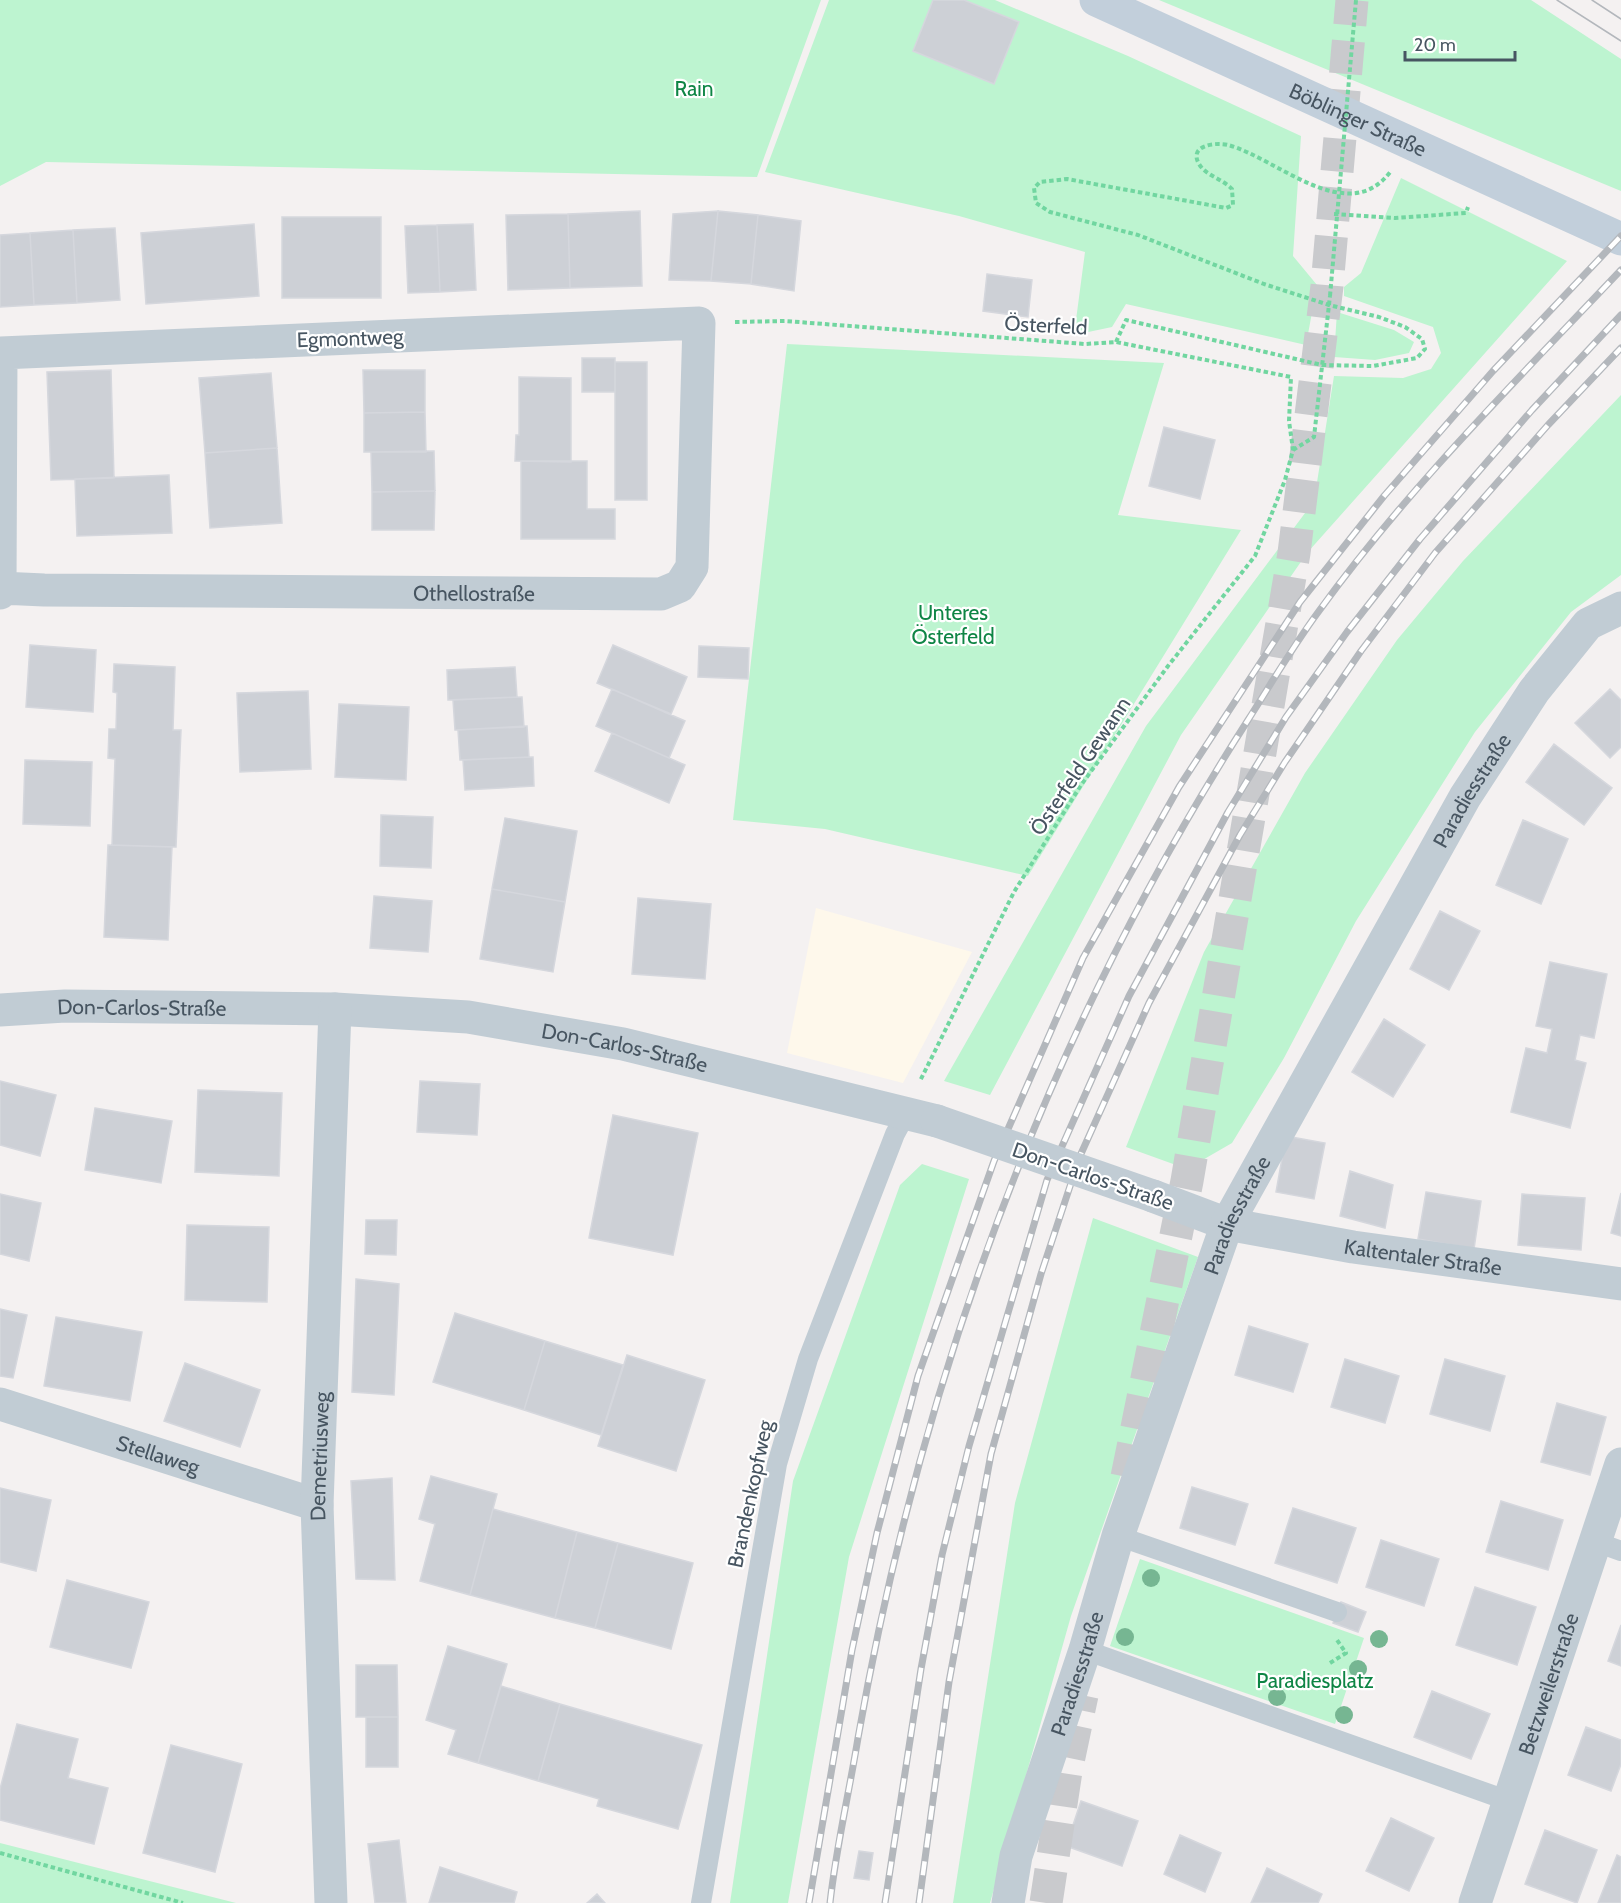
<svg xmlns="http://www.w3.org/2000/svg" width="1621" height="1903" viewBox="0 0 1621 1903" font-family="Cabin,sans-serif">
  <style>
    .commercial { fill: #fef8eb }
    .green { fill: #bdf4d0 }
    .building { fill: #cdd0d6; stroke: #d5d7dd; stroke-width: 1.5 }
    .lines { fill: none; stroke-linecap: round; stroke-linejoin: round }
    .secondary-tunnel { stroke: #c9cacd; stroke-width: 33; stroke-dasharray: 33 16; stroke-linecap: butt }
    .path { stroke: #71d6a0; stroke-width: 4; stroke-dasharray: 4.5 3; stroke-linecap: butt }
    .service { stroke: #c1ccd4; stroke-width: 20 }
    .minor { stroke: #c1ccd4; stroke-width: 33 }
    .secondary { stroke: #c2cfdb; stroke-width: 33 }
    .tram { stroke: #b3b7bc; stroke-width: 1.5 }
    .rail-casing { stroke: #b3b7bc; stroke-width: 7 }
    .rail { stroke: #fff; stroke-width: 4.5; stroke-dasharray: 14; stroke-linecap: butt }
    .path-bridge { stroke: #71d6a0; stroke-width: 4; stroke-dasharray: 4.5 3; stroke-linecap: butt }
    .minor-bridge { stroke: #c1ccd4; stroke-width: 33 }
    .tree { fill: #76b692 }
    .labels { text-anchor: middle; dominant-baseline: central; stroke-width: 4.5; stroke-linejoin: round; paint-order: stroke }
    .park-label { font-size: 21px; fill: #0e8545; stroke: #fff }
    .street-label { font-size: 21px; fill: #475561; stroke: #fff }
  </style>
  <rect width="100%" height="100%" fill="#f4f1f1"/>
  <path class="commercial" d="M816 908 972 952 903 1083 787 1053Z"/>
  <path class="green" d="M0 0H821L757 177 46 162 0 186Z
    M829 0H995L1128 56 1301 136 1293 256 1317 285 1306 345 1126 304 1112 327 1074 335 1085 252 959 216 765 172Z
    M1159 0H1531L1621 59V191Z
    M1401 178 1567 261 1307 553 1181 735 990 1095 944 1081 1146 726 1314 501 1334 376 1403 378 1431 369 1441 353 1433 327 1344 296V287L1361 273Z
    M1337 312 1394 330 1414 342 1409 353 1375 360 1334 357Z
    M787 344 1164 363 1118 515 1241 530 1028 876 825 829 733 820Z
    M1621 395V575L1571 612 1475 732 1356 921 1284 1058 1232 1143 1187 1169 1126 1147 1204 952 1305 773 1397 640 1463 561Z
    M922 1164 969 1179 849 1557 788 1903H730L793 1481 900 1185Z
    M1093 1218 1198 1257 1071 1616 990 1903H953L1015 1503Z
    M1140 1559 1364 1638 1335 1724 1110 1646Z
    M0 1843 236 1903H0Z"/>
  <path class="building" d="M933 0H964L1019 22 994 84 913 51Z
    M640 211 642 286 570 288 568 214Z
    M718 211 758 215 751 284 711 281Z
    M718 211 711 281 669 280 673 214Z
    M568 214 570 288 508 290 506 215Z
    M758 215 801 221 794 291 751 284Z
    M282 217H381V298H282Z
    M254 224 259 296 146 304 141 233Z
    M473 224 476 290 440 292 437 225Z
    M437 225 440 292 408 293 405 226Z
    M115 228 120 300 77 303 73 230Z
    M73 230 77 303 34 305 30 233Z
    M30 233 34 305 0 307V235Z
    M987 274 1032 280 1028 317 983 311Z
    M582 358H615V392H582Z
    M615 362H647V500H615Z
    M111 370 114 478 51 480 47 372Z
    M363 370H425V412L364 413Z
    M271 373 277 448 205 453 199 378Z
    M519 377 571 378V462L515 461 516 435H519Z
    M425 412 426 452H364V413Z
    M1164 427 1215 440 1200 499 1149 486Z
    M277 448 282 523 210 528 205 453Z
    M434 451 435 491 372 492 371 452Z
    M521 461H587V509H615V539H521Z
    M169 475 172 533 77 536 75 479Z
    M435 491 434 530H372V492Z
    M30 645 96 650 93 712 26 707Z
    M613 645 687 677 671 714 597 683Z
    M699 646 749 648 748 679 698 677Z
    M114 664 175 667 173 730H181L176 847 112 845 115 759 108 758 109 729H116L117 693 113 692Z
    M515 667 517 697 448 700 447 670Z
    M612 689 685 721 669 758 596 726Z
    M1610 689 1621 700V747L1610 758 1575 723Z
    M308 691 311 769 240 772 237 693Z
    M522 697 524 727 455 730 453 700Z
    M339 704 409 707 406 780 335 777Z
    M527 726 529 757 460 760 458 730Z
    M612 733 685 765 669 803 595 771Z
    M1554 744 1612 788 1584 825 1526 782Z
    M533 757 534 786 465 790 463 760Z
    M25 760 92 762 90 826 23 824Z
    M381 815 433 817 431 868 380 866Z
    M505 818 577 831 565 902 492 889Z
    M1523 820 1568 839 1541 904 1496 885Z
    M108 845 172 847 168 940 104 937Z
    M492 889 565 902 553 972 480 959Z
    M374 896 432 901 428 952 370 948Z
    M638 898 711 904 705 979 632 974Z
    M1440 911 1480 931 1449 990 1410 969Z
    M1550 962 1607 974 1594 1038 1580 1035 1575 1060 1586 1063 1570 1128 1511 1112 1526 1048 1547 1053 1552 1029 1536 1026Z
    M1384 1019 1425 1045 1393 1097 1352 1072Z
    M0 1081 56 1095 40 1156 0 1145Z
    M420 1081 480 1084 477 1135 417 1132Z
    M198 1090 282 1093 279 1176 195 1172Z
    M95 1108 172 1121 161 1183 85 1170Z
    M613 1115 698 1133 673 1255 589 1238Z
    M1286 1136 1325 1143 1314 1199 1276 1192Z
    M1350 1171 1393 1185 1385 1228 1340 1216Z
    M1426 1192 1481 1201 1474 1249 1418 1239Z
    M1621 1193V1236L1611 1233Z
    M0 1194 41 1203 29 1261 0 1254Z
    M1522 1194 1585 1198 1581 1250 1518 1245Z
    M366 1220H397L396 1255 365 1254Z
    M187 1225 269 1227 267 1302 185 1300Z
    M356 1279 399 1284 394 1395 352 1392Z
    M0 1309 27 1315 13 1378 0 1376Z
    M455 1313 545 1341 524 1410 433 1382Z
    M56 1317 142 1332 130 1401 44 1386Z
    M1249 1326 1308 1344 1293 1392 1235 1375Z
    M545 1341 623 1365 601 1435 524 1410Z
    M627 1355 705 1380 676 1471 598 1446Z
    M1345 1359 1399 1376 1385 1423 1331 1407Z
    M1445 1359 1505 1376 1490 1431 1430 1414Z
    M185 1363 260 1390 240 1447 164 1421Z
    M1557 1403 1606 1417 1590 1475 1541 1462Z
    M431 1476 497 1494 470 1595 420 1581 435 1524 419 1519Z
    M392 1478 395 1580 356 1579 351 1481Z
    M1192 1487 1248 1504 1235 1545 1180 1528Z
    M0 1488 51 1500 36 1571 0 1562Z
    M1501 1501 1563 1520 1548 1570 1486 1552Z
    M1293 1508 1356 1528 1337 1583 1275 1563Z
    M493 1509 577 1532 555 1618 470 1595Z
    M577 1532 618 1543 595 1628 555 1618Z
    M1381 1540 1439 1559 1424 1606 1366 1587Z
    M618 1543 693 1563 671 1649 595 1628Z
    M67 1580 149 1602 131 1668 50 1647Z
    M1475 1587 1536 1607 1517 1665 1456 1645Z
    M1341 1602 1366 1612 1358 1632 1333 1623Z
    M1621 1625V1666L1608 1661Z
    M448 1646 507 1664 478 1763 448 1754 456 1730 426 1720Z
    M356 1665H397L398 1717H356Z
    M501 1686 560 1704 538 1781 478 1763Z
    M1432 1691 1490 1714 1471 1759 1414 1737Z
    M560 1704 702 1745 678 1829 597 1806 599 1799 538 1781Z
    M366 1717H398V1767H366Z
    M17 1724 78 1739 68 1778 108 1788 94 1844 0 1820V1789Z
    M1586 1727 1621 1740V1764L1611 1791 1568 1775Z
    M171 1745 242 1764 215 1872 143 1853Z
    M1081 1801 1138 1821 1122 1866 1066 1846Z
    M1391 1818 1434 1838 1409 1891 1366 1871Z
    M1545 1830 1597 1850 1577 1903 1525 1884Z
    M1180 1835 1221 1853 1205 1892 1164 1874Z
    M399 1840 406 1903H375L368 1844Z
    M859 1851 873 1853 869 1880 854 1878Z
    M1617 1855 1621 1857V1903H1598Z
    M440 1867 517 1892 514 1903H429Z
    M1267 1868 1322 1894 1318 1903H1251Z
    M597 1894 605 1903H587Z"/>
  <g class="lines">
    <path class="secondary-tunnel" d="M1127 1477 1187 1181 1294 553 1327 286 1352 0
      M1046 1903 1066 1771 1082 1695"/>
    <path class="path" d="M1334 214 1395 218 1466 213 1468 207
      M735 322 785 321 1085 344 1116 342 1291 377 1289 421 1293 450 1285 480 1255 556 1168 666 1081 785 1014 892 920 1081
      M1116 342 1126 320 1322 365 1373 366 1417 358 1425 349 1422 339 1405 327 1379 317 1329 305 1264 284 1138 235 1050 212 1036 203 1034 188 1040 182 1067 179 1226 208 1233 205 1232 189C1223 179 1206 176 1199 164 1188 145 1216 142 1228 145 1277 158 1348 229 1391 171
      M1293 450 1314 437 1330 296
      M1330 1663 1346 1653 1337 1640
      M0 1853 183 1903"/>
    <path class="service" d="M1118 1536 1337 1612
      M1596 1542 1621 1551
      M1085 1650 1509 1801
      M701 1903 777 1464 808 1359 895 1134 907 1112"/>
    <g class="minor">
      <path id="s1" d="M0 588 44 590 661 594 680 586 692 567 699 323 1 353 0 588V593"/>
      <path id="s2" d="M0 1010 65 1006 335 1009 468 1017 623 1044 937 1121"/>
      <path id="s3" d="M1153 1196 1227 1224 1353 1247 1621 1284"/>
      <path id="s4" d="M0 1404 317 1505"/>
      <path id="s5" d="M331 1903 317 1505 335 1009"/>
      <path id="s6" d="M1008 1903 1016 1856 1085 1650 1118 1536 1227 1224 1465 797 1534 691 1588 624 1621 608"/>
      <path id="s7" d="M1475 1903 1621 1464"/>
    </g>
    <path class="secondary" id="s8" d="M1096 0 1621 239"/>
    <path class="tram" d="M1557 0 1621 41
      M1592 0 1621 19"/>
    <g class="rail-casing">
      <path id="rail" d="M809 1903 852 1650 877 1533 918 1376 994 1161 1083 958 1179 787 1300 602 1384 496 1493 371 1621 236
        M830 1903C836 1848 849 1793 858 1738 922 1373 1048 1032 1248 720 1271 684 1293 646 1319 611 1408 488 1517 380 1621 270
        M885 1903 921 1669 942 1555 969 1446 1047 1180 1129 996 1228 812 1286 717 1347 632 1420 539 1532 410 1621 315
        M919 1903 949 1682 991 1454 1041 1274 1080 1156 1149 1003 1240 835 1285 762 1361 651 1435 553 1548 425 1621 348"/>
    </g>
    <use href="#rail" class="rail"/>
    <path class="path-bridge" d="M1330 296 1356 0"/>
    <path class="minor-bridge" d="M937 1121 1153 1196"/>
  </g>
  <g class="tree">
    <circle cx="1151" cy="1578" r="9"/>
    <circle cx="1125" cy="1637" r="9"/>
    <circle cx="1379" cy="1639" r="9"/>
    <circle cx="1358" cy="1669" r="9"/>
    <circle cx="1277" cy="1697" r="9"/>
    <circle cx="1344" cy="1715" r="9"/>
  </g>
  <g class="labels">
    <g class="park-label">
      <text x="694" y="88">Rain</text>
      <text x="953" y="612">Unteres<tspan x="953" dy="24">Österfeld</tspan></text>
      <text x="1315" y="1680">Paradiesplatz</text>
    </g>
    <g class="street-label">
      <text stroke="none"><textPath href="#s8" startOffset="288">Böblinger Straße</textPath></text>
      <text transform="translate(1046 325) rotate(3)">Österfeld</text>
      <text transform="translate(350 338) rotate(-2)">Egmontweg</text>
      <text stroke="none"><textPath href="#s1" startOffset="474">Othellostraße</textPath></text>
      <text transform="translate(1080 766) rotate(-56)">Österfeld Gewann</text>
      <text stroke="none"><textPath href="#s6" startOffset="1212">Paradiesstraße</textPath></text>
      <text stroke="none"><textPath href="#s2" startOffset="142">Don-Carlos-Straße</textPath></text>
      <text stroke="none"><textPath href="#s2" startOffset="628">Don-Carlos-Straße</textPath></text>
      <text transform="translate(1093 1176) rotate(19)">Don-Carlos-Straße</text>
      <text stroke="none"><textPath href="#s6" startOffset="726">Paradiesstraße</textPath></text>
      <text stroke="none"><textPath href="#s3" startOffset="278">Kaltentaler Straße</textPath></text>
      <text stroke="none"><textPath href="#s4" startOffset="166">Stellaweg</textPath></text>
      <text stroke="none"><textPath href="#s5" startOffset="447">Demetriusweg</textPath></text>
      <text transform="translate(750 1494) rotate(-78)">Brandenkopfweg</text>
      <text stroke="none"><textPath href="#s6" startOffset="240">Paradiesstraße</textPath></text>
      <text stroke="none"><textPath href="#s7" startOffset="231">Betzweilerstraße</textPath></text>
    </g>
  </g>
  <path d="M1405 51v9h110v-9" fill="none" stroke="#475561" stroke-width="3"/>
  <text x="1414" y="51" font-size="18" fill="#475561" stroke="#ffffff" stroke-width="4.5" paint-order="stroke">20 m</text>
</svg>
